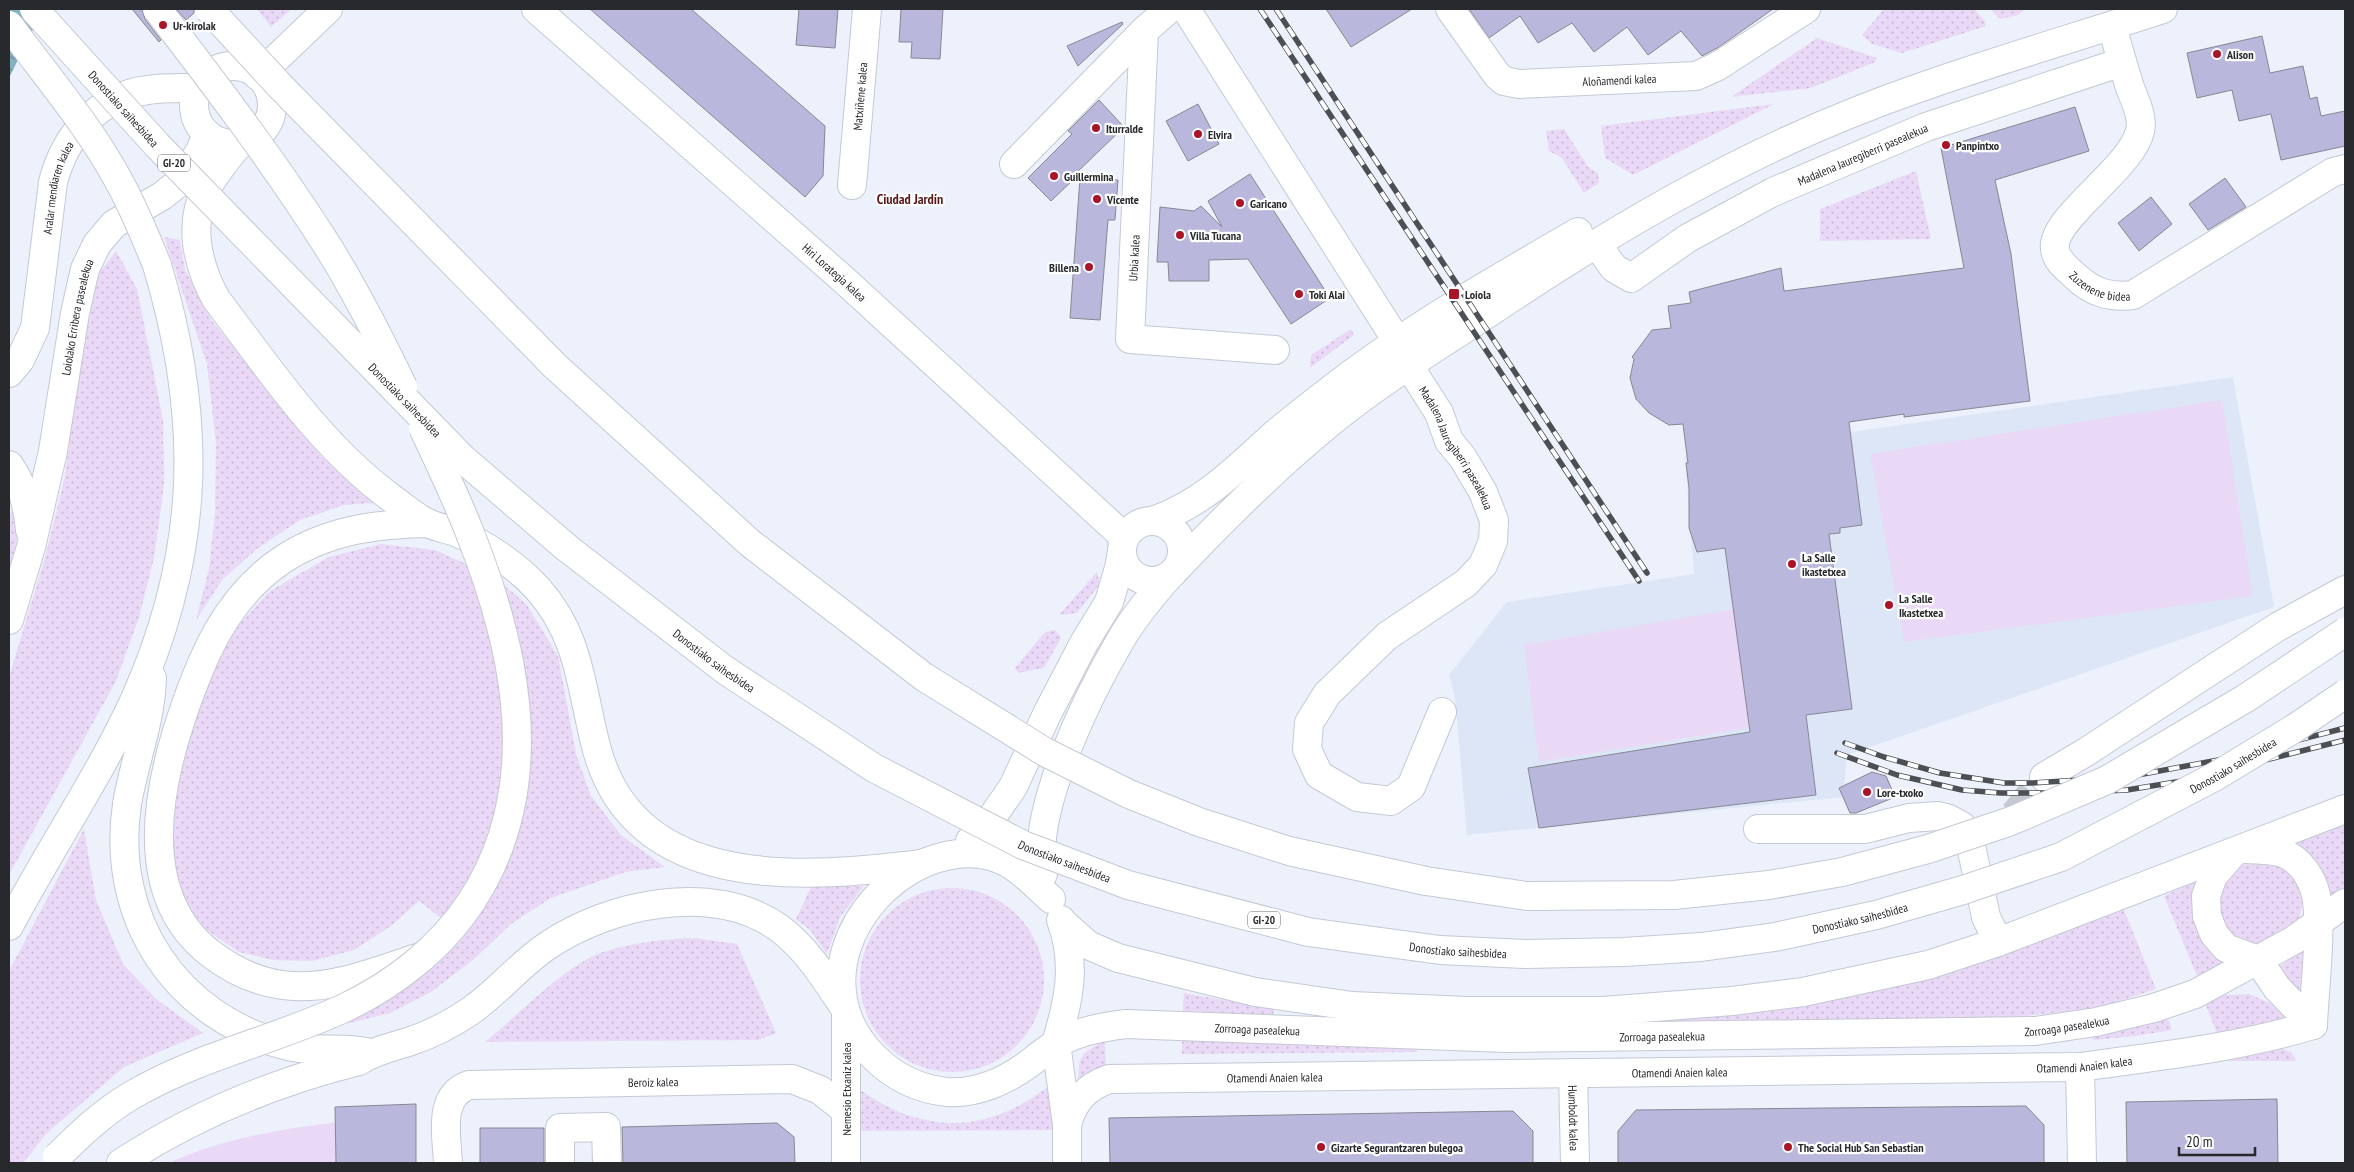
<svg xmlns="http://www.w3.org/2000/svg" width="2354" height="1172" viewBox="0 0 2354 1172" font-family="'PT Sans Narrow',sans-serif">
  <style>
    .built { fill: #dde6f7 }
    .grass { fill: url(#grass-dots) }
    .garden { fill: #ead8f7 }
    .water { fill: url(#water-waves) }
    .building { fill: #b9b7dc; stroke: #888792 }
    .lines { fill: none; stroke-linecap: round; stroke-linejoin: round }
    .minor-tunnel { stroke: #c5c9d2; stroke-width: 28; stroke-dasharray: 28 14; stroke-linecap: butt }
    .minor-casing { stroke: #c4c9d4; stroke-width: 30 }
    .major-casing { stroke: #c4c9d4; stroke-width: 30 }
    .highway-casing { stroke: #c4c9d4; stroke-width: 30 }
    .minor { stroke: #fff; stroke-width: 28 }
    .major { stroke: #fff; stroke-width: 28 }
    .highway { stroke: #fff; stroke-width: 28 }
    .rail-casing { stroke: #4c4f54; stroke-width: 5.5 }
    .rail { stroke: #fefefe; stroke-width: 4; stroke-dasharray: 11; stroke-linecap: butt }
    .highway-bridge-casing { stroke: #c4c9d4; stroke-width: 30; stroke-linecap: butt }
    .highway-bridge { stroke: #fff; stroke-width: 28 }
    .poi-dot { fill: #aa1428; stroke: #fefefe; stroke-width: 2 }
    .labels { text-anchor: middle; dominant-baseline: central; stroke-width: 4.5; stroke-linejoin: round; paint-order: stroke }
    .shield { fill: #fefefe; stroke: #68696c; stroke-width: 1 }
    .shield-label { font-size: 11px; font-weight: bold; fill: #27292d }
    .poi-label { font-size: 12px; font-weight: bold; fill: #27292d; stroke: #fefefe; text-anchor: start }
    .street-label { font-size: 12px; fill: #27292d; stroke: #fefefe }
    .neighbourhood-label { font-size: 14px; font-weight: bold; fill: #5c171a; stroke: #fefefe }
  </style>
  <defs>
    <pattern id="grass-dots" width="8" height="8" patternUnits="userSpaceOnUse" patternTransform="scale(1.25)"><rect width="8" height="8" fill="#ead8f7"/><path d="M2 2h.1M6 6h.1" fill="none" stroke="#c9b9d4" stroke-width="1.8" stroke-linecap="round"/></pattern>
    <pattern id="water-waves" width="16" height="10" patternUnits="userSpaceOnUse" patternTransform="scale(1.25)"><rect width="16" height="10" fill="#83b1be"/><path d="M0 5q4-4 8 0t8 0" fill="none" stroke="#6b909b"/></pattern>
  </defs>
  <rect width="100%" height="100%" fill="#ecf1fb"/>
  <path class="built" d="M2233 377 2274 607 1847 755 1843 797 1467 835 1455 697 1449 675 1507 602 1694 574 1685 456Z"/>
  <path class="grass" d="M257 9H292L271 27Z
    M1884 9H1974L1985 21 1986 26 1902 53 1872 44 1862 35Z
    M1990 9H2025L2018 15 2000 19Z
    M1817 38 1877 58 1875 62 1811 88 1731 97Z
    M1774 104 1633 175 1605 158 1601 126Z
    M1564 129 1588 167 1598 173 1599 183 1584 193 1562 158 1549 151 1546 131Z
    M1916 171 1931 239 1820 241V209Z
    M164 237 180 240 185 270 212 321 321 456 355 485 384 502 344 505 300 520 258 548 222 580 196 620 209 569 215 514 216 444 207 364Z
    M116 251 137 289 163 420 164 485 154 558 139 617 116 681 9 875V677L45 558 65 476 78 374 99 273Z
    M1351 329 1354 335 1310 368 1311 355Z
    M16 507 17 550 9 586V516Z
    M381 544 435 550 495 577 527 605 558 656 576 754 591 796 621 835 665 867 625 872 551 898 511 924 473 960 431 992 390 1013 346 1024C390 999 431 976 464 936L419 901 391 926 354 950 312 961 273 960 239 952 208 931 179 896 169 859 171 801 211 662 232 632 270 591 329 557Z
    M1097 572 1100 584 1077 613 1059 615Z
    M1055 630 1061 638 1044 668 1018 673 1015 668 1045 632Z
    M2345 824V889L2331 899 2318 864 2292 845Z
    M84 829 96 900 123 964 156 999 203 1033 124 1067 47 1133 23 1163H9V971Z
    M2249 860 2270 861 2295 875 2304 899 2299 919 2257 944 2234 935 2220 917 2219 893 2228 874Z
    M2201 879 2233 961 2197 976 2164 896Z
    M864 886 840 917 827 954 810 930 796 919 811 887Z
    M860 980a92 92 0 1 1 184 0a92 92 0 1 1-184 0Z
    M2124 910 2156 989 2097 1008 2016 1017 1900 1020 1498 1024 1979 960Z
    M694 938 737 944 776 1033 758 1040 485 1042C516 1017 565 966 600 953 631 943 662 939 694 938Z
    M2305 949 2306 980 2301 997 2278 967Z
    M1184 993 1274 1009 1273 1015 1183 1011Z
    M2249 994 2270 1003 2287 1017 2274 1025 2218 1036 2205 1003 2225 995Z
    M2168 1017 2172 1030 2135 1036 2093 1040 2092 1037Z
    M1182 1036 1317 1042 1417 1049V1052L1182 1054Z
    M1105 1041 1106 1070 1079 1086C1078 1058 1078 1054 1105 1041Z
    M2276 1047 2291 1052 2297 1061H2229L2227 1056Z
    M1046 1088H1049L1052 1093V1130L861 1131 859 1092 862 1091C922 1134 987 1134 1046 1088Z"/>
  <path class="garden" d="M2222 400 2253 596 1904 642 1870 454Z
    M1735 609 1753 727 1539 762 1524 645Z
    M405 1115 406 1163H169C243 1129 326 1124 405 1115Z"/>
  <path class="water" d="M9 9H43L9 78Z"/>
  <path class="building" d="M132 9H142L145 19 161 40 159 42Z
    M176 9H194V13L186 20Z
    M590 9H691L825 126 823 176 805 197Z
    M799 9H838L835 48 796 45Z
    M901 9H943L940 59 911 58 912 42H899Z
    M1326 9H1412L1351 47Z
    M1469 9H1773L1719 47 1702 56 1681 31 1648 55 1627 27 1594 52 1572 23 1538 43 1520 16 1489 38Z
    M1122 22 1123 24 1078 66 1067 46Z
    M2262 36 2270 73 2303 66 2310 99 2317 97 2321 116 2345 111V146L2281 160 2271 114 2239 121 2232 90 2197 98 2187 53Z
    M1099 100 1124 127 1072 177 1075 178 1051 201 1028 178 1072 134 1068 131Z
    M1198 104 1219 144 1188 161 1166 121Z
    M2075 107 2089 151 1995 180 2011 254 2030 401 1904 417V414L1849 422 1862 525 1840 528V533L1829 534 1852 709 1806 715 1816 795 1539 828 1528 768 1750 732 1725 548 1697 552 1689 528V488L1686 463H1688L1683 424 1669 425 1649 413 1636 399 1630 378 1634 359 1632 357 1652 330 1671 328 1668 306 1691 303 1689 292 1781 268 1784 291 1964 268 1941 148Z
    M1250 174 1330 298 1291 324 1248 259 1209 260V281H1169L1168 262H1157L1160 207 1194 211 1201 206 1222 227 1208 201Z
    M1080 178 1118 180 1115 220H1108L1100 320 1070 318Z
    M2225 178 2246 207 2208 230 2189 204Z
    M2151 197 2172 224 2139 251 2118 223Z
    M1872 772 1886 776 1895 797 1856 813H1850L1839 788Z
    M2277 1099 2278 1163H2127L2126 1102Z
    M416 1104V1163H336L335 1107Z
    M2026 1106 2044 1125V1163H1618V1131L1636 1110Z
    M1513 1111 1533 1131V1163H1110L1109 1118Z
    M777 1123 794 1137 795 1163H623L622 1127Z
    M480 1128H544V1163H480Z"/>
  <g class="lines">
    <path class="minor-tunnel" d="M2014 814 2044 777"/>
    <g class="minor-casing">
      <g id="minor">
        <path id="s1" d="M536 9 844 280 1122 535 1128 533"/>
        <path d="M1169 9 1144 31 1130 339 1275 350"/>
        <path d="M1186 9 1397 341"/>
        <path id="s2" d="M1450 9 1497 75 1504 81 1519 84 1696 76 1718 66 1806 9"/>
        <path id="s3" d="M2112 26C2117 44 2122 62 2128 81 2132 97 2144 114 2140 131 2132 168 2050 219 2055 249 2056 261 2067 268 2075 276 2092 292 2109 298 2133 295L2333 172 2345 169"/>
        <circle cx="233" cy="105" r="39"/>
        <path d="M258 76 328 9"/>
        <path d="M239 144C228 158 215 173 207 188 187 224 198 266 216 299 270 370 321 447 394 500 405 508 416 517 427 523 436 527 447 529 456 532 485 544 516 565 538 589 581 637 581 691 597 750 637 894 807 878 922 864"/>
        <path d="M1014 164 1144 31"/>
        <path id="s4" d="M852 185 867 9"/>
        <path id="s5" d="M1596 243 1614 268 1631 278 1688 238 1773 192 1926 127 2122 62"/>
        <path id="s6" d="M1409 366 1439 413 1449 441 1463 458 1483 492 1494 520 1493 541 1483 565 1466 583 1387 636 1327 694 1309 723 1307 749 1319 775 1357 797 1391 801 1411 787 1442 712"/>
        <path id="s7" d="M9 373 20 360 35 328 53 182C65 136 98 96 148 90 164 87 182 88 198 88"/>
        <path d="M9 465C23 484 28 507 30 530"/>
        <path id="s8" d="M9 620 31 547 53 451 75 313 85 269 97 244 114 224 162 196 182 180 200 151 207 134"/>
        <path d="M2044 777 2086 752 2279 626 2345 590"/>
        <path d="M1758 829H1865L1909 818 1938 816 1949 819 1962 826 1970 841 1986 917 1998 942"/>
        <path d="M1056 1043 1067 1125V1163"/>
        <path d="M2080 1067 2082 1163"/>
        <path id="s9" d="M1573 1073 1575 1163"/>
        <path id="s10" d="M1067 1125C1073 1101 1086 1087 1109 1079L2080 1067C2158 1056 2237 1048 2313 1025"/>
        <path d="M121 1163C193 1116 275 1082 359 1061 375 1050 393 1047 411 1041 432 1034 451 1024 469 1012 497 993 519 965 547 946 609 904 713 881 779 928 806 948 824 977 842 1004"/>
        <path id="s11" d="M448 1163C447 1137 437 1096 469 1085L792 1079 820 1090 845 1110"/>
        <path d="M560 1163V1128L606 1127 607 1163"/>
        <path d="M846 1163V1016"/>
      </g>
    </g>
    <g class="major-casing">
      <g id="major">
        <path d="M1153 521C1204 503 1236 469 1275 434 1299 414 1325 394 1350 375 1422 322 1500 277 1578 232"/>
        <circle cx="1152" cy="551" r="30"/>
        <path d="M1177 568C1226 516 1277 466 1332 421 1382 380 1439 346 1493 310 1608 233 1728 162 1857 111 1956 72 2062 42 2163 9"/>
        <path d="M970 841 986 826 1013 787 1048 712 1084 643 1109 602 1119 568 1122 551"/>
        <path d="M2247 849C2259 850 2274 849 2285 854 2299 860 2309 874 2314 888 2324 916 2314 992 2313 1025"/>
        <path d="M2233 853 2213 876 2206 896 2207 916 2214 934 2226 948 2258 960 2277 988 2313 1025"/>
        <path d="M1043 874C1030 812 1088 696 1120 641 1134 617 1152 595 1171 574"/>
        <path id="s12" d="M1051 899C1033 883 1015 862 990 856 967 850 946 854 924 863 849 897 809 992 874 1057 894 1077 918 1089 947 1092 977 1094 1007 1080 1030 1063 1039 1056 1048 1048 1058 1043 1079 1031 1102 1027 1126 1024L1506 1038 2035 1031 2096 1022 2154 1008 2195 994 2294 940 2345 903"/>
        <path d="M1062 922 1088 945 1118 958 1255 992 1352 1006 1467 1011H1603L1732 1001 1803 992 1928 965 1998 942 2345 809"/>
        <path d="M1056 1043C1069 1001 1077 963 1061 920"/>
      </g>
    </g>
    <g class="highway-casing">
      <path id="highway" d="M152 678C151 721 134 762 127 804 110 919 176 1018 288 1046 315 1053 344 1046 370 1053
        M9 926C49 850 99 777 135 699 201 551 203 418 157 265
        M423 956C379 970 329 992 282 985 255 981 232 970 211 954 137 897 156 793 182 716 202 656 227 597 282 560 327 530 376 524 428 523"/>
    </g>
    <use href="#minor" class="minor"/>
    <use href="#major" class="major"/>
    <use href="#highway" class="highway"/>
    <g class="rail-casing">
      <path id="rail" d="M1260 9 1639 581
        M1276 9 1647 573
        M1845 743 1884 757 1940 773 2004 783H2031L2127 777 2229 758 2345 728
        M1837 753 1897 775 1962 790 2001 793H2058L2127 790 2182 781 2345 740"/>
    </g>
    <use href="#rail" class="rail"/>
    <g class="highway-bridge-casing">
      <g id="highway-bridge">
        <path id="s13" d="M34 9 157 145 463 459 567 548 725 670 874 768 1023 845 1128 885 1308 932 1440 950 1525 954 1624 952 1701 947 1775 937 1876 915 1963 890 2061 857 2216 776 2295 728 2345 694"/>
        <path d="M157 9C217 87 277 166 330 250 357 294 381 341 403 387"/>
        <path d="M209 9 281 87 555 366 750 543 924 677 1045 752 1129 794 1199 822 1289 851 1426 881 1527 896 1674 895 1769 885 1842 872 1928 849 2011 821 2107 780 2246 698 2345 632"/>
        <path d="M9 25C47 77 91 128 121 185 135 211 146 238 157 265"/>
        <path d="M57 1157C83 1131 110 1106 143 1089 205 1055 277 1039 342 1009 392 986 440 949 471 902 568 754 492 571 423 428"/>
      </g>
    </g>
    <use href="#highway-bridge" class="highway-bridge"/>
  </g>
  <g class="poi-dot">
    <circle cx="163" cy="25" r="5"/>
    <circle cx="2217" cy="54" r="5"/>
    <circle cx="1096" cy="128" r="5"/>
    <circle cx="1198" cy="134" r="5"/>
    <circle cx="1946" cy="145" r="5"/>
    <circle cx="1054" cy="176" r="5"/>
    <circle cx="1097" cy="199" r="5"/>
    <circle cx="1240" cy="203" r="5"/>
    <circle cx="1180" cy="235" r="5"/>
    <circle cx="1089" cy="267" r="5"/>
    <circle cx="1299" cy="294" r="5"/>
    <rect x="1448" y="288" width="12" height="12" rx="2.5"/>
    <circle cx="1792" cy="564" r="5"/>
    <circle cx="1889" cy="605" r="5"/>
    <circle cx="1867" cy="792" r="5"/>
    <circle cx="1321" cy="1147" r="5"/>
    <circle cx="1788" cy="1147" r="5"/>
  </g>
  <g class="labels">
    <g class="shield">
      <rect x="158" y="154.5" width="32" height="17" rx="4"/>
      <rect x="1248" y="911.5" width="32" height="17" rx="4"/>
    </g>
    <g class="shield-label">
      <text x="174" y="163">GI-20</text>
      <text x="1264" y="920">GI-20</text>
    </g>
    <g class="poi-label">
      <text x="173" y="25">Ur-kirolak</text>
      <text x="2227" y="54">Alison</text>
      <text x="1106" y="128">Iturralde</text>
      <text x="1208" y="134">Elvira</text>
      <text x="1956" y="145">Panpintxo</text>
      <text x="1064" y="176">Guillermina</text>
      <text x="1107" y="199">Vicente</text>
      <text x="1250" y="203">Garicano</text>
      <text x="1190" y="235">Villa Tucana</text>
      <text x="1079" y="267" text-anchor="end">Billena</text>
      <text x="1309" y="294">Toki Alai</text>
      <text x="1465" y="294">Loiola</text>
      <text x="1802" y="557">La Salle<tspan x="1802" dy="14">ikastetxea</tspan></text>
      <text x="1899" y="598">La Salle<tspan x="1899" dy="14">Ikastetxea</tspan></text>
      <text x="1877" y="792">Lore-txoko</text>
      <text x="1331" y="1147">Gizarte Segurantzaren bulegoa</text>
      <text x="1798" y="1147">The Social Hub San Sebastian</text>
    </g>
    <g class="street-label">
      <text stroke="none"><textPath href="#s2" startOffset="206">Aloñamendi kalea</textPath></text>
      <text stroke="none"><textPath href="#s4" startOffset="89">Matxiñene kalea</textPath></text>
      <text stroke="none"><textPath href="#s13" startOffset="134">Donostiako saihesbidea</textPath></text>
      <text stroke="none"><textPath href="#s5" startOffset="314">Madalena Jauregiberri pasealekua</textPath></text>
      <text stroke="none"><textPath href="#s7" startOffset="195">Aralar mendiaren kalea</textPath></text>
      <text transform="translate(1134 258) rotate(-87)">Urbia kalea</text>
      <text stroke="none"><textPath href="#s1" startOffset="398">Hiri Lorategia kalea</textPath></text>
      <text stroke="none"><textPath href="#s3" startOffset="320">Zuzenene bidea</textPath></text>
      <text stroke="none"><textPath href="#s8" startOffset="311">Loiolako Erribera pasealekua</textPath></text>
      <text stroke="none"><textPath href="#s13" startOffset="539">Donostiako saihesbidea</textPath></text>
      <text stroke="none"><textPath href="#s6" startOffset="95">Madalena Jauregiberri pasealekua</textPath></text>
      <text stroke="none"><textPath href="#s13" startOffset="944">Donostiako saihesbidea</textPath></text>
      <text stroke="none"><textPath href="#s13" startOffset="2564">Donostiako saihesbidea</textPath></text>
      <text stroke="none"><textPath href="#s13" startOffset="1349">Donostiako saihesbidea</textPath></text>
      <text stroke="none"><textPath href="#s13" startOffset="2159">Donostiako saihesbidea</textPath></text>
      <text stroke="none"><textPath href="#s13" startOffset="1754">Donostiako saihesbidea</textPath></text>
      <text stroke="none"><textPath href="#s12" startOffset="1599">Zorroaga pasealekua</textPath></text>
      <text stroke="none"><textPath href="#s12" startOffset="789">Zorroaga pasealekua</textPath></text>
      <text stroke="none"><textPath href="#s12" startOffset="1194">Zorroaga pasealekua</textPath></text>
      <text stroke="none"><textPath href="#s10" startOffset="1041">Otamendi Anaien kalea</textPath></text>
      <text stroke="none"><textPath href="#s10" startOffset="636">Otamendi Anaien kalea</textPath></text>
      <text stroke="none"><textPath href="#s10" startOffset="231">Otamendi Anaien kalea</textPath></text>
      <text stroke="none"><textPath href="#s11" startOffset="272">Beroiz kalea</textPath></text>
      <text transform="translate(846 1089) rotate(-90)">Nemesio Etxaniz kalea</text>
      <text stroke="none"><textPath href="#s9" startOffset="45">Humboldt kalea</textPath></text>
    </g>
    <g class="neighbourhood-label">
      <text x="910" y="199">Ciudad Jardín</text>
    </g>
  </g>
  <rect width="2354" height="1172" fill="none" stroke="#27292d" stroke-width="20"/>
  <path d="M2179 1147v8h76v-8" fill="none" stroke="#27292d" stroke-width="2.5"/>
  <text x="2186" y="1147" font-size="15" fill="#27292d" stroke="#fefefe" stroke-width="4" paint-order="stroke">20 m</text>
</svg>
